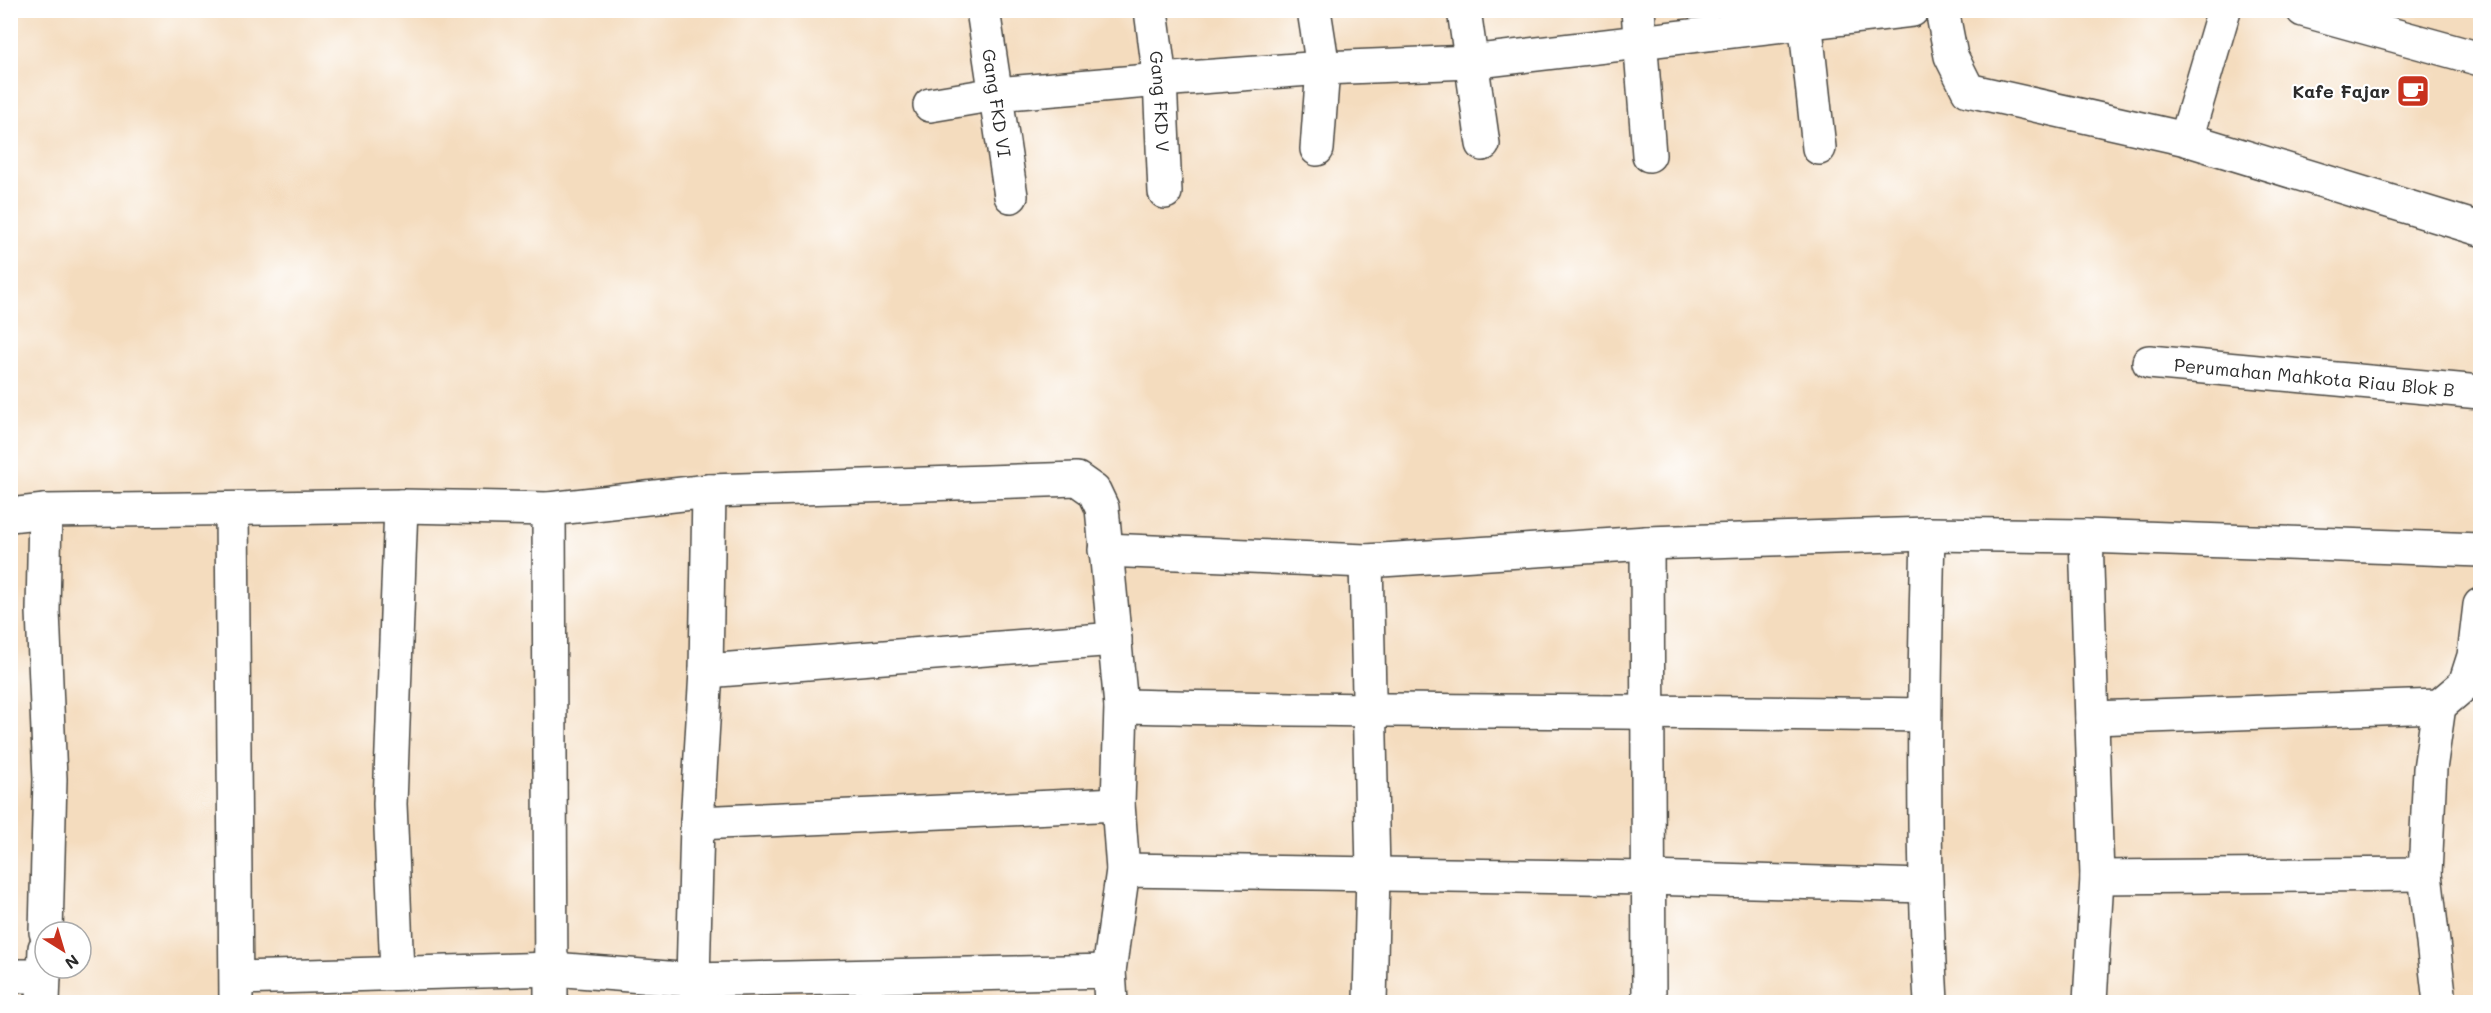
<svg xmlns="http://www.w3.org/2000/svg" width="2491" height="1013" viewBox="0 0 2491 1013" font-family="Mali,sans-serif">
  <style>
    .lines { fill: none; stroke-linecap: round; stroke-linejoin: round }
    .street-casing { stroke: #494641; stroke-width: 36 }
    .street { stroke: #fff; stroke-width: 33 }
    .labels { text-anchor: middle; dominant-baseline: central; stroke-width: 4.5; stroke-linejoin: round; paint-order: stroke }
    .poi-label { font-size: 18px; font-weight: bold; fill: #2b2b2b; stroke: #fff; text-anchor: end }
    .street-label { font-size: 18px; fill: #2b2b2b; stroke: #fff }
  </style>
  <rect width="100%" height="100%" fill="#fff"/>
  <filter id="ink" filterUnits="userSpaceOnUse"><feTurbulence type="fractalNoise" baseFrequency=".0167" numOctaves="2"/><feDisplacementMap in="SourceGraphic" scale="12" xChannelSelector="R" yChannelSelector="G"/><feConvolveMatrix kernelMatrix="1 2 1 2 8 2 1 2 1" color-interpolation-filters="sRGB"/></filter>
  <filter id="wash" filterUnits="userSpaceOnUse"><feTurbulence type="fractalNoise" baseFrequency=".008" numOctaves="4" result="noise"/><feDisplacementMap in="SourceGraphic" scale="24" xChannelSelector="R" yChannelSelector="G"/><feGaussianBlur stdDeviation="1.35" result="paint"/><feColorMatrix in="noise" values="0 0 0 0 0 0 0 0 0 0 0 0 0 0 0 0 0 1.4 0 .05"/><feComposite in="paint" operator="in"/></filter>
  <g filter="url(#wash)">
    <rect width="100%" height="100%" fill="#f4dcbe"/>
  </g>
  <g filter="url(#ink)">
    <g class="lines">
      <g class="street-casing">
        <g id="street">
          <path id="s1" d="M983 10 1011 196"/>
          <path id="s2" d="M1151 10 1160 80 1165 192"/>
          <path d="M1314 10 1323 68 1317 149"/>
          <path d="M1464 10 1483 144"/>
          <path d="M1638 10 1649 155"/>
          <path d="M1804 10 1819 148"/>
          <path d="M1942 10 1951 56 1968 90 2186 139 2480 229"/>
          <path d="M2303 10 2480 59"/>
          <path d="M930 105 996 94 1160 80 1323 68 1470 62 1912 10"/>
          <path d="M2186 139 2224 10"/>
          <path id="s3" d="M2149 362 2480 392"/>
          <path d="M232 509 236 1002"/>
          <path d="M549 509 551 1002"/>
          <path d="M45 511 43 611 50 779 46 932"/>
          <path d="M10 515 45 511 401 506 549 509 709 491 1077 479 1094 491 1102 508 1121 706 1118 804 1123 870 1109 971"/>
          <path d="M1928 534C1924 691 1922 846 1931 1002"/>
          <path d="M2086 536 2097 877 2090 1002"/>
          <path d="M1647 543 1649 1002"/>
          <path d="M1105 550 1366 561 1647 543 1928 534 2086 536 2480 550"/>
          <path d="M1366 561 1373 872 1370 1002"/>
          <path d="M706 671 1115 639"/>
          <path d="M1121 706C1388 712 1656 711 1923 715"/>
          <path d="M2439 706 2430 769 2425 874 2440 1002"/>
          <path d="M2092 718 2439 706 2465 684 2474 656 2480 605"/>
          <path d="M697 823 1118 804"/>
          <path d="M1123 870 1648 878 1924 886"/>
          <path d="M2097 877 2425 874"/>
          <path d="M397 972 390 804 401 506"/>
          <path d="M10 976H44"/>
          <path d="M237 978 553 969 693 980 1109 971 1111 1002"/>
          <path d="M693 980 697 823 706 671 709 491"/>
          <path d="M43 1002 45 948"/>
        </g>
      </g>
      <use href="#street" class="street"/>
    </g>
  </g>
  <defs>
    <g id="cafe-square" transform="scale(1.725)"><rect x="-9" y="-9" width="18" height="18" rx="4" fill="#c8321e" stroke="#fff"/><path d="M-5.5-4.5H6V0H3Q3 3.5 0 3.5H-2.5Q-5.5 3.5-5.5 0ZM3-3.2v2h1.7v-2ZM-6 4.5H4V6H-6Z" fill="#fff"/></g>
  </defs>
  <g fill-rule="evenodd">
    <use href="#cafe-square" x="2413" y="91"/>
  </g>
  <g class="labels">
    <g class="poi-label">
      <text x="2390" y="91">Kafe Fajar</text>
    </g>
    <g class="street-label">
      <text stroke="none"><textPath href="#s2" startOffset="92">Gang FKD V</textPath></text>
      <text stroke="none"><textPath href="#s1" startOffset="94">Gang FKD VI</textPath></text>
      <text stroke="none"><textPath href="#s3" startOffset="166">Perumahan Mahkota Riau Blok B</textPath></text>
    </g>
  </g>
  <rect width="2491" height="1013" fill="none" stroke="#fff" stroke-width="36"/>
  <g transform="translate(63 950) rotate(143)"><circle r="28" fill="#ffffff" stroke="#aaaaaa" stroke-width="1.5"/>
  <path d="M0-4.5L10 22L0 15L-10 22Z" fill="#c8321e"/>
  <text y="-9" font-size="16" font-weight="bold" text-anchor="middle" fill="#2b2b2b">N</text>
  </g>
</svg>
